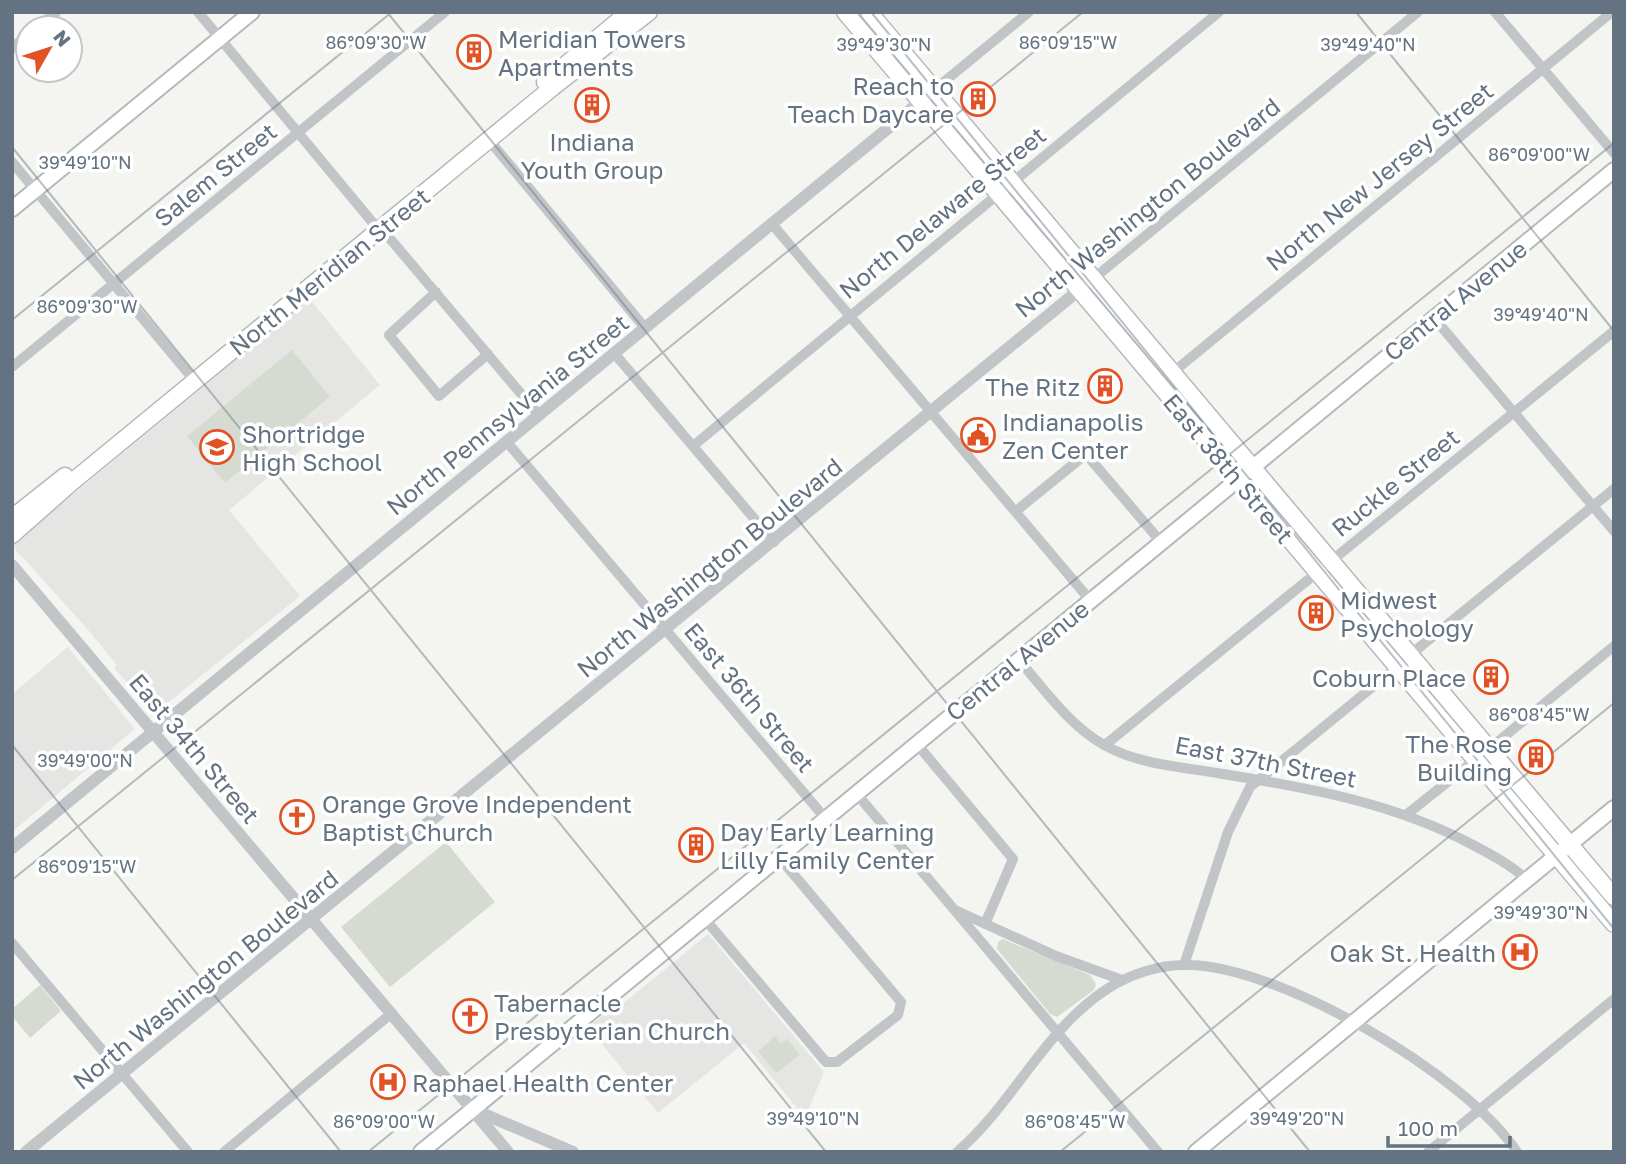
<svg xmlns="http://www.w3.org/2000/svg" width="1626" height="1164" viewBox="0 0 1626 1164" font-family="'Golos Text',sans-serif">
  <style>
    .built { fill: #e5e6e4 }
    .green { fill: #d5dbd1 }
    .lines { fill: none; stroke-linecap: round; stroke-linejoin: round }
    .secondary-casing { stroke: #b4b8bc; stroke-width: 18 }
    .primary-casing { stroke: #b4b8bc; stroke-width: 19 }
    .minor { stroke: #c1c5c8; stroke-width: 10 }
    .tertiary { stroke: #c1c5c8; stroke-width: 12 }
    .secondary { stroke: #fff; stroke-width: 14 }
    .primary { stroke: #fff; stroke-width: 16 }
    .ticks { fill: none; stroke: #637381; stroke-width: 2; stroke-opacity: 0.45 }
    .labels { text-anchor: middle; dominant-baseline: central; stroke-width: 7; stroke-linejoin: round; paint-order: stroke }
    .poi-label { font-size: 24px; fill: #637381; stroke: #fff; text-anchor: start }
    .street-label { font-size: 24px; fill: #637381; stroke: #fff }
    .ticks-label { font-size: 18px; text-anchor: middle; fill: #637381; stroke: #fff; stroke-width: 7; stroke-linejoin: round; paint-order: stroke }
  </style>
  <rect width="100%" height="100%" fill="#f4f4f0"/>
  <path class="built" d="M310 299 380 385 229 510 300 596 154 714 115 669 116 664 90 632 15 549 14 543Z
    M68 647 135 729 12 832V694Z
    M708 934 824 1072 805 1118 744 1043 658 1113 588 1027 608 1011H614Z"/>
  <path class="green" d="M292 350 330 397 225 483 187 436Z
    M446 842 495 902 390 987 341 927Z
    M1003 939 1090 975 1096 984 1094 990 1057 1017 1050 1014 997 949 998 942Z
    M40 985 61 1011 30 1038 12 1016V1009Z
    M775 1036 781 1044 787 1039 800 1055 776 1073 758 1051Z"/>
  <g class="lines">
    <g class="secondary-casing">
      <path id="secondary" d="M12 209 252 12
        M421 1152 1614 170
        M1196 1152 1614 808"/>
    </g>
    <g class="primary-casing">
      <path id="primary" d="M845 12 1614 924
        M869 12 1614 897
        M545 82 629 12
        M12 518 65 476
        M12 535 72 482 553 87 649 12"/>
    </g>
    <path class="minor" d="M198 12 373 223
      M1495 12 1614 153
      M37 28 56 12
      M12 48 28 35
      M934 90 1029 12
      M489 140 645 328
      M12 162 189 374
      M772 224 1090 600
      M381 228 539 415
      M1093 279 1418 12
      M436 292 389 335 439 396 488 354
      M1434 318 1614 531
      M614 353 774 542
      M12 367 445 12
      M1172 373 1612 12
      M506 441 825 818
      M693 446 1219 12
      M1016 511 1086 454 1161 542
      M1410 655 1614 489
      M1018 659C1044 689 1069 725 1104 745 1139 765 1184 767 1223 774 1310 788 1394 803 1473 845 1492 855 1511 865 1526 879
      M916 743 1013 859 985 924
      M1105 745 1614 331
      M1489 749 1614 646
      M856 793 1158 1152
      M1406 815 1475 760
      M957 911 1056 956 1122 980
      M704 918 826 1062H837L898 1015 901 1002 779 857
      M12 943 188 1152
      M1184 965 1228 832 1250 787 1397 667
      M224 1152 392 1013
      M957 1152C1014 1103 1044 1030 1107 989 1130 974 1161 964 1188 965 1281 966 1466 1075 1517 1152
      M1428 1152 1614 999"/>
    <path class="tertiary" d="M12 565 508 1152
      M12 848 926 97
      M472 1109 573 1152
      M26 1152 1084 286"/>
    <use href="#secondary" class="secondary"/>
    <use href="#primary" class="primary"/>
  </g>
  <path class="ticks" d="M387 12 1310 1152M871 12 1614 929M1356 12 1614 331M12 147 826 1152M12 320 392 12M12 745 341 1152M12 880 1083 12M368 1152 1614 143M1060 1152 1614 703"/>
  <defs>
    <g id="building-ring" transform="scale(1.75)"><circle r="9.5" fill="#fff" stroke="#e15324" stroke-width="1.5"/><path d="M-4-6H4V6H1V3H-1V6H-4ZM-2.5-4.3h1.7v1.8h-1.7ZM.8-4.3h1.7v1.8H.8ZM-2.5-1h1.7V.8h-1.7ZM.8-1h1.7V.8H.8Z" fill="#e15324"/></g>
    <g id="civic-ring" transform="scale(1.75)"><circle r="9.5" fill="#fff" stroke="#e15324" stroke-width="1.5"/><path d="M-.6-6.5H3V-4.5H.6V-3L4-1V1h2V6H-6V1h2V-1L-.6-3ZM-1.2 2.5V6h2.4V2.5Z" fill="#e15324"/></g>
    <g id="school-ring" transform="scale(1.75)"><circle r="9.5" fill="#fff" stroke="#e15324" stroke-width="1.5"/><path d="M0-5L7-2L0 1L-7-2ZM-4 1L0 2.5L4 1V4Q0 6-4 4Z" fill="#e15324"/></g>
    <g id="church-ring" transform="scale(1.75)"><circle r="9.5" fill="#fff" stroke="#e15324" stroke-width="1.5"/><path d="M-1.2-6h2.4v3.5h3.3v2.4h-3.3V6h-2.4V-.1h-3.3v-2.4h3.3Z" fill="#e15324"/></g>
    <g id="hospital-ring" transform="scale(1.75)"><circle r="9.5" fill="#fff" stroke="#e15324" stroke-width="1.5"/><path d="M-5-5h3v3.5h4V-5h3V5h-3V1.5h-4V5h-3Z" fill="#e15324"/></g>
  </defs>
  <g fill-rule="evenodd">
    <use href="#building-ring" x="474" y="52"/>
    <use href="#building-ring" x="978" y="99"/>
    <use href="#building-ring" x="592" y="105"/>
    <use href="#building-ring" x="1105" y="386"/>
    <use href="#civic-ring" x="978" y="435"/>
    <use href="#school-ring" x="217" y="447"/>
    <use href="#building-ring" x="1316" y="613"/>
    <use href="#building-ring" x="1491" y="677"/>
    <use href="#building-ring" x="1536" y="757"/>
    <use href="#church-ring" x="297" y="817"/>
    <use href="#building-ring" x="696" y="845"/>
    <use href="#hospital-ring" x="1520" y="952"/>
    <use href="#church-ring" x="470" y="1016"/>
    <use href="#hospital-ring" x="388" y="1082"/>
  </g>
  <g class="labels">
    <g class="poi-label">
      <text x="498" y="38">Meridian Towers<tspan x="498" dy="28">Apartments</tspan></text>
      <text x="954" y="85" text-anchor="end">Reach to<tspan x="954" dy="28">Teach Daycare</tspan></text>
      <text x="592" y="141" text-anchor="middle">Indiana<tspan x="592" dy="28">Youth Group</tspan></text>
      <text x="1080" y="386" text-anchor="end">The Ritz</text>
      <text x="1002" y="421">Indianapolis<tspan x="1002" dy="28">Zen Center</tspan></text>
      <text x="242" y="433">Shortridge<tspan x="242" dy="28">High School</tspan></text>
      <text x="1340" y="599">Midwest<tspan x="1340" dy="28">Psychology</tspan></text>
      <text x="1466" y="677" text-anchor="end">Coburn Place</text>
      <text x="1512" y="743" text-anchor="end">The Rose<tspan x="1512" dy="28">Building</tspan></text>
      <text x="322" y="803">Orange Grove Independent<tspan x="322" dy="28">Baptist Church</tspan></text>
      <text x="720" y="831">Day Early Learning<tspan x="720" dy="28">Lilly Family Center</tspan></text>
      <text x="1496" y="952" text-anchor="end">Oak St. Health</text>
      <text x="494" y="1002">Tabernacle<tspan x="494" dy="28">Presbyterian Church</tspan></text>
      <text x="412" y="1082">Raphael Health Center</text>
    </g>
    <g class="street-label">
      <text transform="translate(215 174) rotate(-39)">Salem Street</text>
      <text transform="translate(1379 176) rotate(-39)">North New Jersey Street</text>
      <text transform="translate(1147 207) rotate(-39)">North Washington Boulevard</text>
      <text transform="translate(942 212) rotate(-39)">North Delaware Street</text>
      <text transform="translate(329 271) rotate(-39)">North Meridian Street</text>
      <text transform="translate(1455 300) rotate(-39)">Central Avenue</text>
      <text transform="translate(507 414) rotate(-39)">North Pennsylvania Street</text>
      <text transform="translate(1229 468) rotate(50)">East 38th Street</text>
      <text transform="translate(1395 482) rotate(-39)">Ruckle Street</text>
      <text transform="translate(709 567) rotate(-39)">North Washington Boulevard</text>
      <text transform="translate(1017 660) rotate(-39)">Central Avenue</text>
      <text transform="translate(750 697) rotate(50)">East 36th Street</text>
      <text transform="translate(195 748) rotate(50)">East 34th Street</text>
      <text transform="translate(1266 761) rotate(11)">East 37th Street</text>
      <text transform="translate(205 979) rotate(-39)">North Washington Boulevard</text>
    </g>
  </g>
  <g class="ticks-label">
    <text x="1068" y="49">86°09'15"W</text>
    <text x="376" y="49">86°09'30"W</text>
    <text x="884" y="51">39°49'30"N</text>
    <text x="1368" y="51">39°49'40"N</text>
    <text x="1539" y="161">86°09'00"W</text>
    <text x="85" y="169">39°49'10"N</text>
    <text x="87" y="313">86°09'30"W</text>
    <text x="1541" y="321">39°49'40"N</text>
    <text x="1539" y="721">86°08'45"W</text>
    <text x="85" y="767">39°49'00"N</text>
    <text x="87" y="873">86°09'15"W</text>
    <text x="1541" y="919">39°49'30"N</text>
    <text x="813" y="1125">39°49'10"N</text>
    <text x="1297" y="1125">39°49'20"N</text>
    <text x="384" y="1128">86°09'00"W</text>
    <text x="1075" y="1128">86°08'45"W</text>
  </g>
  <rect width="1626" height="1164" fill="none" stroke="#637381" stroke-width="28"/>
  <g transform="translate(49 49) rotate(51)"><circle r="33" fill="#ffffff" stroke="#c1c7cd" stroke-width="2"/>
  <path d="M0-5L12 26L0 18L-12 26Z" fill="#e15324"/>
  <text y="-10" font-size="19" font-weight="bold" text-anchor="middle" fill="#637381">N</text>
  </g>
  <path d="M1388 1136v10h122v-10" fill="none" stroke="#637381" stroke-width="3.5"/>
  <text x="1398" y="1136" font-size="21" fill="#637381" stroke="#ffffff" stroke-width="5" paint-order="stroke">100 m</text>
</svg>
